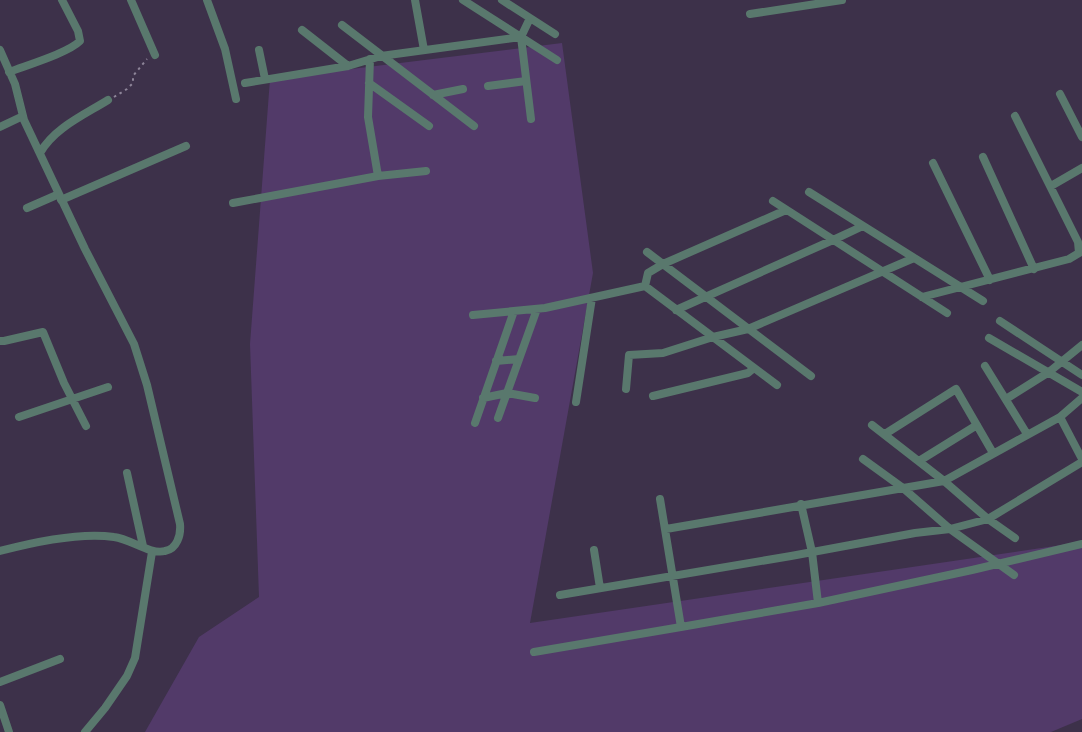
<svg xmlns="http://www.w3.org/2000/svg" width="1082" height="732" viewBox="0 0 1082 732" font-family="'Noto Serif',serif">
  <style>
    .green { fill: #523a69 }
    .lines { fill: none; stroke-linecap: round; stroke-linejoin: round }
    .path { stroke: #8e8599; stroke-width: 2; stroke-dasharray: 2.5 4; stroke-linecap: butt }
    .street { stroke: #59786d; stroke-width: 8 }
  </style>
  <rect width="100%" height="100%" fill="#3d314a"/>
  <path class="green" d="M562 43 593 273 530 623 1082 542V719L1051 732H145L199 637 259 597 250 344 270 79Z"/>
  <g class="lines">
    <path class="path" d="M114 97 127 89 133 83V76L147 59"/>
    <path class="street" d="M131 0 155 55
      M207 0 225 49 236 99
      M415 0 424 50
      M463 0 557 60
      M502 0 555 34
      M750 14 842 0
      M530 18 521 37 531 119
      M342 25 474 126
      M302 30 348 66
      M0 50 15 84 24 120 85 249 134 344 147 385 180 524C181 535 177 549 165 551 150 555 131 539 114 537 79 532 34 542 0 551
      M259 50 265 79
      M370 59 368 117 378 176
      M9 72C27 65 68 53 80 41L78 31 62 0
      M245 83 348 66 381 56 521 37
      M369 83 429 126
      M488 86 526 81
      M1060 94 1082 137
      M433 95 463 89
      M0 127 23 116
      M40 153C54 128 84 115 108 100
      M983 157 1034 269
      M933 163 990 280
      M1051 186 1082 168
      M809 192 983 301
      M61 200 186 146
      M773 201 947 313
      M233 203 378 176 426 171
      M27 208 59 194
      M647 252 811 376
      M922 297 1069 259 1079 253 1078 242 1015 116
      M676 310 833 240 863 226
      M473 315 545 308 645 286
      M1000 321 1082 375
      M989 338 1082 392
      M0 341H4L43 332 64 383 86 426
      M496 361 519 359
      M985 366 1027 434
      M777 385 645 286 648 273 663 264 786 210
      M626 389 629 355 663 353 713 337 748 329 914 258
      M653 396 748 373 754 368
      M483 398 507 393 535 398
      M1006 399 1049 372 1082 345
      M576 402 592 298
      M19 417 108 387
      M1060 417 1082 459
      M498 418 537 309
      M475 423 514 311
      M872 425 944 481 988 519 1015 538
      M885 434 956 389 993 453
      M863 459 903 488 950 529 1014 575
      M919 461 977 425
      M127 473 143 546
      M660 499 681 627 818 603 812 552 801 504
      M666 529 944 481 1060 417 1082 398
      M594 550 600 588
      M560 595 791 556 915 533 950 529 988 519 1082 462
      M818 603 972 570 1082 544
      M534 652 681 627
      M0 682 60 659
      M0 705 9 732
      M85 732 105 708 127 676 135 658 152 552"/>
  </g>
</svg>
